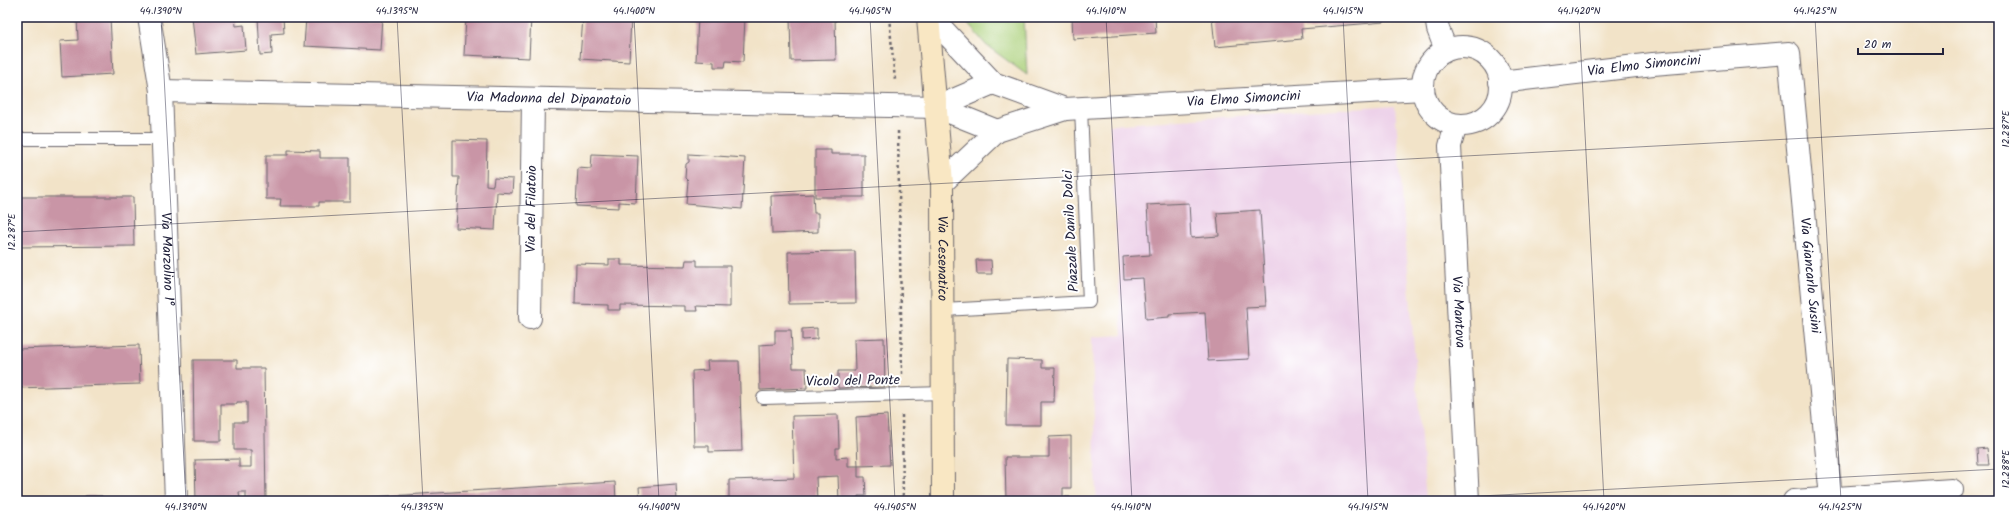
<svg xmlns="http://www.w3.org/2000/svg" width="2016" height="518" viewBox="0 0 2016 518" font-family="Kalam,sans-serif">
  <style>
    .built { fill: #edd1e9 }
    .green { fill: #abd07a; stroke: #66795a }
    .building { fill: #c995a6 }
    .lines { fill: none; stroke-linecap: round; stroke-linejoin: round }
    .service-casing { stroke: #6b666c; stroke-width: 14 }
    .minor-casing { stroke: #6b666c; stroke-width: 24 }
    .secondary-casing { stroke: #6b666c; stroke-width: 24 }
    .path { stroke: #6b666c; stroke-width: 2.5; stroke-dasharray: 3 3; stroke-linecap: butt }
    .service { stroke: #fff; stroke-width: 12 }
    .minor { stroke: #fff; stroke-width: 22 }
    .secondary { stroke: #f9e7c3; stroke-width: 22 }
    .ticks { fill: none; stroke: #22223b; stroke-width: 1; stroke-opacity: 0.45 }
    .labels { text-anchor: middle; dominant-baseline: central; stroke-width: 4; stroke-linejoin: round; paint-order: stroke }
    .street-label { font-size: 14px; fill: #22223b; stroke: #fff }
    .neatline { fill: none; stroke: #22223b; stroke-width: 1.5 }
    .ticks-label { font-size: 10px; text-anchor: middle; fill: #22223b }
  </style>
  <rect width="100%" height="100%" fill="#fff"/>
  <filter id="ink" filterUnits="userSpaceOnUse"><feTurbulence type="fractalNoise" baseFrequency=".025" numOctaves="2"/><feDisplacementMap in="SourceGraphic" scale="8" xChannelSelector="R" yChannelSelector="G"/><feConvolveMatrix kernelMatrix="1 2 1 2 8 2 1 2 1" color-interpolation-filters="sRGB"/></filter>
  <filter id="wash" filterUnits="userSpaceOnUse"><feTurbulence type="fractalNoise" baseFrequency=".012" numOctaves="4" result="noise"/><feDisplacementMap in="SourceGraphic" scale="16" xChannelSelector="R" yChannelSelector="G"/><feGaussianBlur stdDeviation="0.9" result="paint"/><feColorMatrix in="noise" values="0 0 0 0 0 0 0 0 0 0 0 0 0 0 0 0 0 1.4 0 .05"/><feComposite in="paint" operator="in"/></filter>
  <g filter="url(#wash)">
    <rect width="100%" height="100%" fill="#f2e3c8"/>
    <path class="built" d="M1395 105 1426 501H1096L1092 337 1122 335 1110 125Z"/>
    <path class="green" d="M962 17H1024L1027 75 986 45Z"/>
    <g id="blocks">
      <path class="building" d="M77 17H110L113 74 62 77 60 41 78 40Z
        M192 17H235L236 26 244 25 246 50 196 54Z
        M258 17H283L284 33 271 34 272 54 260 55Z
        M306 17H382L380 50 304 46Z
        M466 17H531L529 58 464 55Z
        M583 17H631L629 62 580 59Z
        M698 17H745L743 62 726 61 725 67H714V62L696 61Z
        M790 17H835L836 60 791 61Z
        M1072 17H1155L1156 33 1073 39Z
        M1212 17H1383L1384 22 1301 29 1302 39 1215 47Z
        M1590 17H1615V18L1590 20Z
        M453 140 487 141 486 185 493 186 494 178 513 179 512 193 497 192 495 230 456 228 459 177H453Z
        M288 150 320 151V158H350V202H319V206H280L281 199H266V155H288Z
        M815 150H831V154H864V197H815Z
        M592 154 638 156 636 203 619 202V208L576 206 578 168 591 169Z
        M689 154 745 158 742 209 686 204 688 181 685 178 686 164 689 162Z
        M813 194 814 213H818V232L772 234 771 196Z
        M17 197H133L134 246 17 247Z
        M1189 203 1191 238 1219 236 1217 213 1260 210 1266 306 1246 307 1249 359 1208 361 1205 312 1169 314V317L1146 319 1143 278 1124 279 1123 257 1150 255 1147 205Z
        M855 251 856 303 789 304 788 252Z
        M609 259H621V265L685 266 686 260H697V266H730V307L696 306 697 311H685V306L620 305V310H608V305L575 304 576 264 609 265Z
        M976 260H991L992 274H977Z
        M817 328V339L802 340V329Z
        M775 330H791L793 368H806L807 388 760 390 759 345 775 344Z
        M884 338 885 387 838 388V371H855L854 339Z
        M139 345 140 384 17 388V349Z
        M1007 359 1042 360V368H1055L1054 402H1041V425H1006Z
        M193 360H237V368H264L266 501H246V492H239L240 501H196L195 460 239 459V467H251V450H234V422H247V402H237V404H221V441H194Z
        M707 361H739L742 451 709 452V446H694L692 371 708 370Z
        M838 415 839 448H836V458L848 457V466H858V477H865L866 496H858V501H839L838 476 816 477 817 501H729V480L794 478 792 416Z
        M887 415 890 465 858 466 856 417Z
        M1071 436V488H1063V497H1070V501H1006L1005 457H1049V437Z
        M1987 448 1989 465H1978L1977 449Z
        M615 482 616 501H340V499Z
        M676 484 677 501H640L639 487Z
        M85 496H102V501H86Z
        M42 500H61V501H42Z"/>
    </g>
  </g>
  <g filter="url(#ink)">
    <use href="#blocks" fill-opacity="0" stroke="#6b666c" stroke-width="1"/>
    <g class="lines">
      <g class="service-casing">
        <path id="service" d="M17 139H162
          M943 310 1089 302 1081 108
          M763 398 944 393"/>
      </g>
      <g class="minor-casing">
        <g id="minor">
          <path id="s1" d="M149 17 161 91 176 501"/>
          <path d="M931 17 993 83 1065 109"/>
          <path d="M1436 17 1438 29 1446 50"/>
          <circle cx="1462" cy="86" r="39"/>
          <path id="s2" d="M1500 82 1653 64 1789 53 1831 498"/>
          <path id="s3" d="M161 91 937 107 997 131"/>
          <path d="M937 107 993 83"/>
          <path id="s4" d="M1456 125 1450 146 1468 501"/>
          <path id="s5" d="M942 183 997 131 1065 109 1423 89"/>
          <path id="s6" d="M530 318 533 99"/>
          <path d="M1794 501 1952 490"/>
        </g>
      </g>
      <g class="secondary-casing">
        <g id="secondary">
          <path id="s7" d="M928 17 942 183 943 501"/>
        </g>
      </g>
      <path class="path" d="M889 17 895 80
        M898 131 902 374
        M902 415 903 501"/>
      <use href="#service" class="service"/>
      <use href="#minor" class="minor"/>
      <use href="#secondary" class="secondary"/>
    </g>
  </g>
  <path class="ticks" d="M161 17 186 501M397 17 423 501M634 17 659 501M870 17 895 501M1106 17 1132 501M1343 17 1368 501M1579 17 1604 501M1815 17 1841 501M17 232 1999 128M1385 501 1999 469"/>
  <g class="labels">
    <g class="street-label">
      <text stroke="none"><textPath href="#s2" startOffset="145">Via Elmo Simoncini</textPath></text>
      <text stroke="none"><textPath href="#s3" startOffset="388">Via Madonna del Dipanatoio</textPath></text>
      <text stroke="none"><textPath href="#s5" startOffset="326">Via Elmo Simoncini</textPath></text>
      <text stroke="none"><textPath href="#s6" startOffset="109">Via del Filatoio</textPath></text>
      <text transform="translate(1071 231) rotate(-93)">Piazzale Danilo Dolci</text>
      <text stroke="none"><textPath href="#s1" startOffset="243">Via Marzolino 1°</textPath></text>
      <text stroke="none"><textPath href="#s7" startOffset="242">Via Cesenatico</textPath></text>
      <text stroke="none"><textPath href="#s2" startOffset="514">Via Giancarlo Susini</textPath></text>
      <text stroke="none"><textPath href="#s4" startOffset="188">Via Mantova</textPath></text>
      <text transform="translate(853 381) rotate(-1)">Vicolo del Ponte</text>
    </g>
  </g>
  <rect width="2016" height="518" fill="none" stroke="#fff" stroke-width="44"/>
  <path d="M1858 48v6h85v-6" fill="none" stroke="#22223b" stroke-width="2"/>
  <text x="1864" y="48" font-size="12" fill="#22223b" stroke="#ffffff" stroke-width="3" paint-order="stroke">20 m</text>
  <rect x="22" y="22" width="1972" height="474" class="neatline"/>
  <g class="ticks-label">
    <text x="161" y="14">44.1390°N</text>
    <text x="397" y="14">44.1395°N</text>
    <text x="634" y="14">44.1400°N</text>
    <text x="870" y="14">44.1405°N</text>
    <text x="1106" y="14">44.1410°N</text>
    <text x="1343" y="14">44.1415°N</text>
    <text x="1579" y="14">44.1420°N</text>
    <text x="1815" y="14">44.1425°N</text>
    <text transform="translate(2005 129) rotate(-90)" y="4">12.287°E</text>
    <text transform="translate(11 232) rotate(-90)" y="4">12.287°E</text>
    <text transform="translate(2005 469) rotate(-90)" y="4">12.288°E</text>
    <text x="186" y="510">44.1390°N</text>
    <text x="422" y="510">44.1395°N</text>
    <text x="659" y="510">44.1400°N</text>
    <text x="895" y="510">44.1405°N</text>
    <text x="1131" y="510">44.1410°N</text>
    <text x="1368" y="510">44.1415°N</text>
    <text x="1604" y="510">44.1420°N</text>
    <text x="1840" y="510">44.1425°N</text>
  </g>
</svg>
